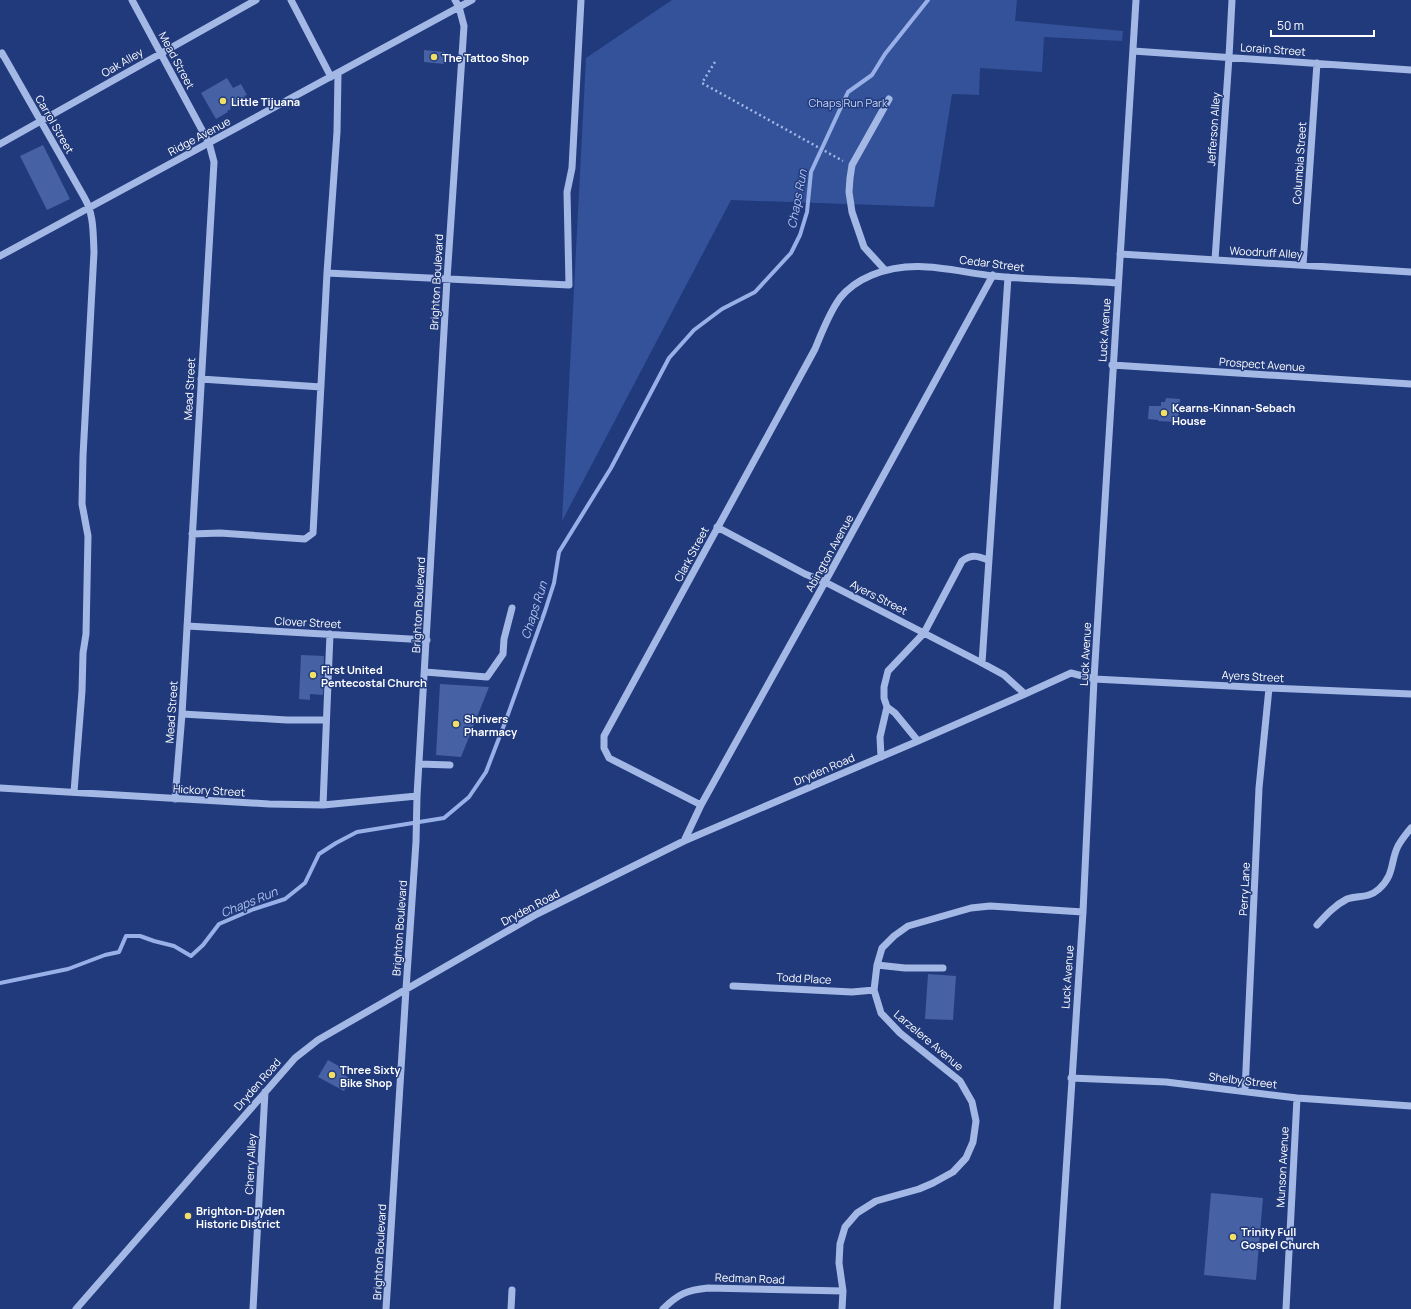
<svg xmlns="http://www.w3.org/2000/svg" width="1411" height="1309" viewBox="0 0 1411 1309" font-family="Manrope,sans-serif">
  <style>
    .green { fill: #34529a }
    .lines { fill: none; stroke-linecap: round; stroke-linejoin: round }
    .stream { stroke: #98b0e7; stroke-width: 4 }
    .building { fill: #4661a4 }
    .path { stroke: #a4b8e6; stroke-width: 2.5; stroke-dasharray: 2 3; stroke-linecap: butt }
    .minor { stroke: #a4b8e6; stroke-width: 7 }
    .poi-dot { fill: #f2e066; stroke: #213a7c; stroke-width: 1.5 }
    .labels { text-anchor: middle; dominant-baseline: central; stroke-width: 3; stroke-linejoin: round; paint-order: stroke }
    .street-label { font-size: 11px; fill: #fff; stroke: #213a7c }
    .poi-label { font-size: 11px; font-weight: bold; fill: #fff; stroke: #213a7c; text-anchor: start }
    .park-label { font-size: 11px; fill: #c8d5f5; stroke: #213a7c }
    .water-label { font-size: 12px; font-style: italic; fill: #b0c2ee; stroke: #213a7c }
  </style>
  <rect width="100%" height="100%" fill="#213a7c"/>
  <path class="green" d="M672 0H1017L1015 21 1123 31 1122 41 1044 37 1042 72 980 68 979 95 952 94 934 207 731 200 562 521 586 58Z"/>
  <g class="lines">
    <path class="stream" d="M0 983 68 969 105 955 119 952 126 936H140L154 941 174 946 191 956 203 945 219 924 254 909 285 899 305 883 319 854 336 843 357 832 444 818 469 797 486 772 506 720 545 611 554 583 559 552 611 468 669 358 694 330 722 309 755 292 791 253 800 235 807 212 811 172 848 92 872 75 885 54 928 0"/>
  </g>
  <path class="building" d="M424 50 445 52 444 64 424 62Z
    M227 78 233 88 241 84 247 95 244 96 246 99 230 107 231 109 227 111 228 112 216 119 201 93Z
    M43 145 70 199 47 210 20 156Z
    M1166 398 1180 399 1178 422 1158 421V420L1148 419 1149 406H1161V402H1165Z
    M301 655 324 656 323 695 310 694V700L299 699Z
    M440 684 489 687 461 757 436 755Z
    M928 974 956 976 953 1020 925 1019Z
    M328 1060 344 1069 341 1073 351 1079 344 1091 318 1077Z
    M1211 1193 1263 1198 1256 1280 1204 1275Z"/>
  <g class="lines">
    <path class="path" d="M715 62 702 83 843 161"/>
    <path class="minor" d="M132 0 209 143 214 162 182 714 175 799
      M291 0 331 77
      M1133 51 1411 70
      M0 54 2 53 84 197C94 214 93 232 94 252L83 456 82 504 88 536 86 634 83 653 82 691 74 792
      M0 144 256 0
      M1120 254 1411 272
      M0 256 472 0
      M1215 260 1229 57 1232 0
      M1303 265 1317 63
      M885 270 864 247 852 212 849 192 850 178 852 165 889 99
      M327 273 569 285 567 192 572 168 581 0
      M1112 365 1411 384
      M201 379 321 387
      M717 527 805 574 825 582 982 663 1004 675 1025 694
      M192 534 220 533 305 539 313 533 327 273 337 132 338 74
      M187 626 427 640
      M982 663 1008 277
      M425 672 487 677 503 654 504 639 512 608
      M887 707 895 713 918 741
      M182 714 287 720H326
      M881 757 880 737 887 707 884 698V687L888 671 924 633 962 561C972 554 978 556 988 560
      M419 764 450 765
      M0 788 269 804 323 805 417 796
      M323 805 330 634
      M701 805 609 758 604 748V736L815 349C822 332 829 313 840 298 848 288 860 280 872 275 914 258 951 271 994 276 1035 280 1077 280 1118 283
      M684 841 701 805 825 582 993 275
      M1317 925C1326 915 1335 905 1347 899 1358 895 1368 899 1379 889 1395 874 1390 862 1398 846 1402 839 1406 834 1411 828
      M877 965 905 968H943
      M733 986 852 992 874 990
      M1071 1078 1166 1082 1297 1098 1411 1106
      M1245 1091 1259 788 1269 688
      M76 1309 295 1058 318 1040 537 914 684 841 918 741 1025 694 1071 673 1094 679 1269 688 1411 694
      M253 1309 265 1092
      M386 1309 406 989 416 842 417 796 447 279 464 26 459 7 455 0
      M511 1309 512 1290
      M663 1309C678 1294 687 1290 708 1288L843 1291
      M842 1309 843 1291 839 1263 840 1244 845 1227 857 1213 876 1201 919 1189 933 1183 953 1172 966 1158 973 1142 976 1121 972 1102 960 1081 900 1033 881 1013 874 990 877 965 882 948 894 936 908 926 971 908 990 906 1083 912
      M1057 1309 1083 912 1094 679 1136 0
      M1286 1309 1297 1098"/>
  </g>
  <g class="poi-dot">
    <circle cx="434" cy="57" r="4"/>
    <circle cx="223" cy="101" r="4"/>
    <circle cx="1164" cy="413" r="4"/>
    <circle cx="313" cy="675" r="4"/>
    <circle cx="456" cy="724" r="4"/>
    <circle cx="332" cy="1075" r="4"/>
    <circle cx="188" cy="1216" r="4"/>
    <circle cx="1233" cy="1237" r="4"/>
  </g>
  <g class="labels">
    <g class="street-label">
      <text transform="translate(1273 49) rotate(4)">Lorain Street</text>
      <text transform="translate(177 60) rotate(62)">Mead Street</text>
      <text transform="translate(122 62) rotate(-30)">Oak Alley</text>
      <text transform="translate(55 124) rotate(60)">Carrol Street</text>
      <text transform="translate(1213 129) rotate(-86)">Jefferson Alley</text>
      <text transform="translate(199 136) rotate(-28)">Ridge Avenue</text>
      <text transform="translate(1299 163) rotate(-86)">Columbia Street</text>
      <text transform="translate(1266 252) rotate(3)">Woodruff Alley</text>
      <text transform="translate(992 263) rotate(7)">Cedar Street</text>
      <text transform="translate(436 282) rotate(-87)">Brighton Boulevard</text>
      <text transform="translate(1104 330) rotate(-86)">Luck Avenue</text>
      <text transform="translate(1262 364) rotate(4)">Prospect Avenue</text>
      <text transform="translate(189 389) rotate(-87)">Mead Street</text>
      <text transform="translate(829 553) rotate(-61)">Abington Avenue</text>
      <text transform="translate(691 554) rotate(-62)">Clark Street</text>
      <text transform="translate(879 597) rotate(27)">Ayers Street</text>
      <text transform="translate(418 605) rotate(-87)">Brighton Boulevard</text>
      <text transform="translate(308 622) rotate(3)">Clover Street</text>
      <text transform="translate(1085 654) rotate(-87)">Luck Avenue</text>
      <text transform="translate(1253 676) rotate(3)">Ayers Street</text>
      <text transform="translate(171 712) rotate(-86)">Mead Street</text>
      <text transform="translate(824 769) rotate(-23)">Dryden Road</text>
      <text transform="translate(209 790) rotate(3)">Hickory Street</text>
      <text transform="translate(1244 889) rotate(-87)">Perry Lane</text>
      <text transform="translate(530 907) rotate(-28)">Dryden Road</text>
      <text transform="translate(399 928) rotate(-86)">Brighton Boulevard</text>
      <text transform="translate(1067 977) rotate(-86)">Luck Avenue</text>
      <text transform="translate(804 978) rotate(3)">Todd Place</text>
      <text transform="translate(929 1040) rotate(40)">Larzelere Avenue</text>
      <text transform="translate(1243 1080) rotate(7)">Shelby Street</text>
      <text transform="translate(257 1084) rotate(-49)">Dryden Road</text>
      <text transform="translate(250 1164) rotate(-87)">Cherry Alley</text>
      <text transform="translate(1282 1167) rotate(-87)">Munson Avenue</text>
      <text transform="translate(379 1252) rotate(-87)">Brighton Boulevard</text>
      <text transform="translate(750 1278) rotate(2)">Redman Road</text>
    </g>
    <g class="poi-label">
      <text x="442" y="57">The Tattoo Shop</text>
      <text x="231" y="101">Little Tijuana</text>
      <text x="1172" y="407">Kearns-Kinnan-Sebach<tspan x="1172" dy="13">House</tspan></text>
      <text x="321" y="669">First United<tspan x="321" dy="13">Pentecostal Church</tspan></text>
      <text x="464" y="718">Shrivers<tspan x="464" dy="13">Pharmacy</tspan></text>
      <text x="340" y="1069">Three Sixty<tspan x="340" dy="13">Bike Shop</tspan></text>
      <text x="196" y="1210">Brighton-Dryden<tspan x="196" dy="13">Historic District</tspan></text>
      <text x="1241" y="1231">Trinity Full<tspan x="1241" dy="13">Gospel Church</tspan></text>
    </g>
    <g class="park-label">
      <text x="848" y="102">Chaps Run Park</text>
    </g>
    <g class="water-label">
      <text transform="translate(797 199) rotate(-79)">Chaps Run</text>
      <text transform="translate(534 610) rotate(-72)">Chaps Run</text>
      <text transform="translate(249 902) rotate(-22)">Chaps Run</text>
    </g>
  </g>
  <path d="M1271 30v6h103v-6" fill="none" stroke="#ffffff" stroke-width="2"/>
  <text x="1277" y="30" font-size="12" fill="#ffffff" stroke="#213a7c" stroke-width="3" paint-order="stroke">50 m</text>
</svg>
